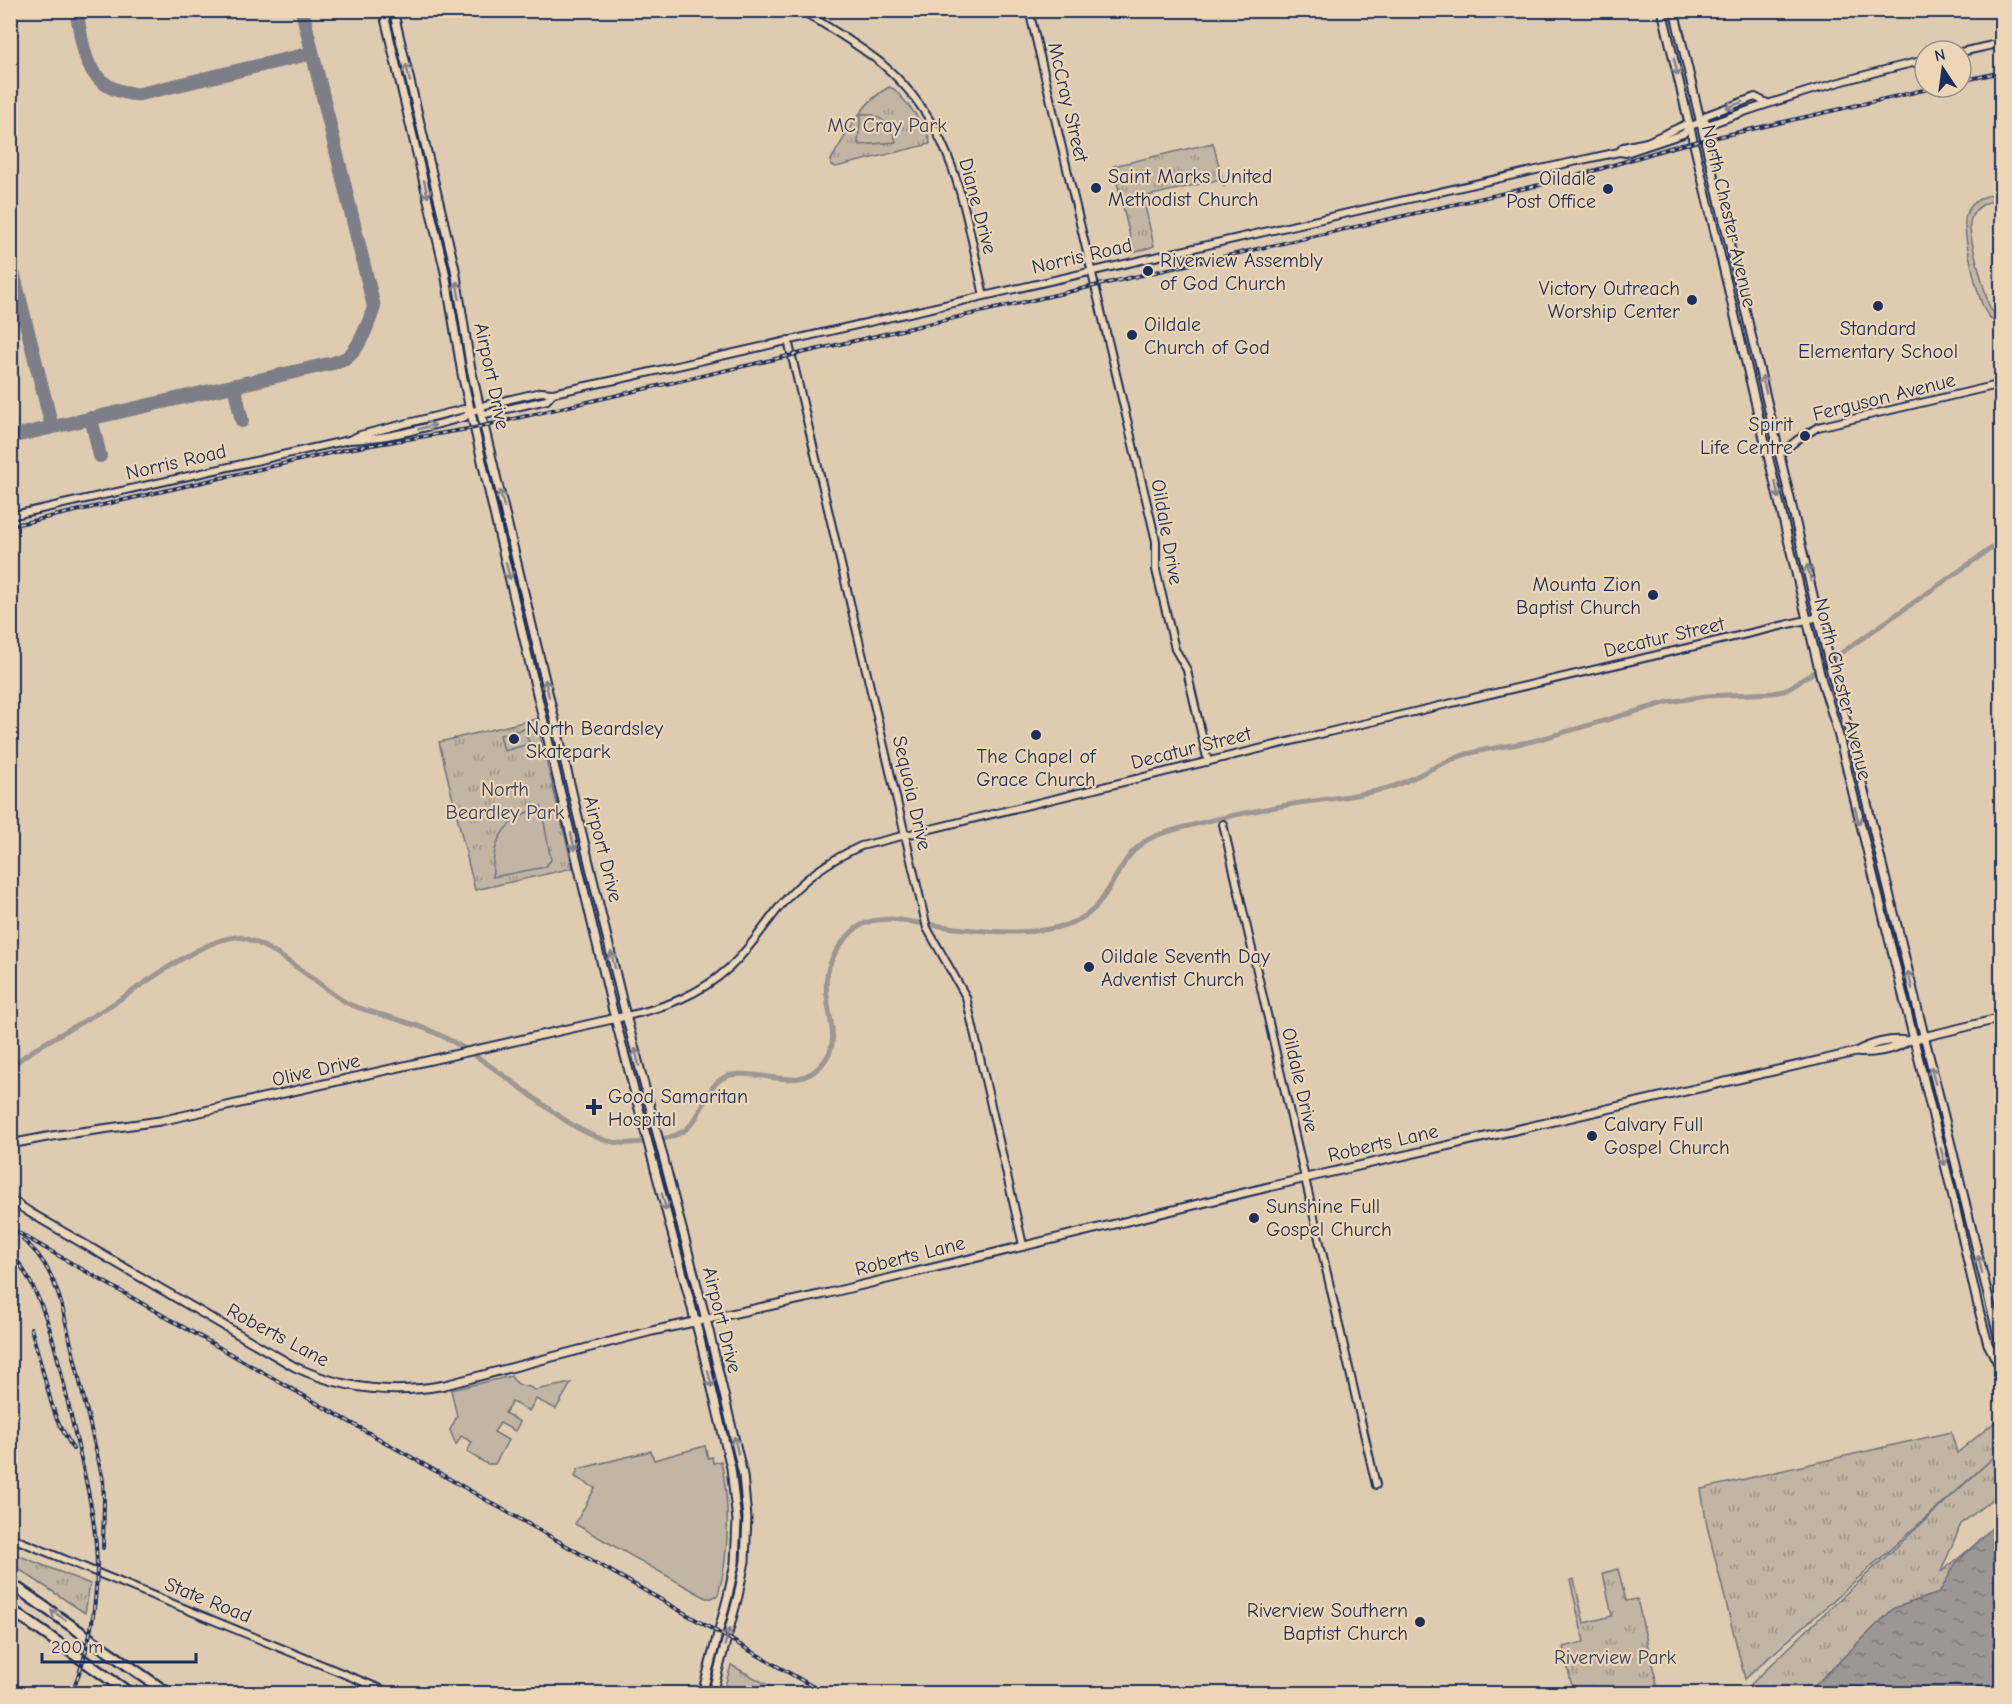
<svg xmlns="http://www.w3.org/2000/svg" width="2012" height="1704" viewBox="0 0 2012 1704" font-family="'Comic Neue',sans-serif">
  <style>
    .grass { fill: url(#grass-tufts); stroke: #6e7280; stroke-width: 1.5 }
    .garden { fill: #c2b5a3; stroke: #6e7280; stroke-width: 1.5 }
    .water { fill: url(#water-ripples); stroke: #686d7e; stroke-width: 1.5 }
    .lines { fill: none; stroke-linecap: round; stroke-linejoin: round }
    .canal { stroke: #9c9694; stroke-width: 5 }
    .taxiway { stroke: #7d7e87; stroke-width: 14 }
    .tertiary-casing { stroke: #1b2f5e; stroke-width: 10 }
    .secondary-casing { stroke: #1b2f5e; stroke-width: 11 }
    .motorway-casing { stroke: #1b2f5e; stroke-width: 14 }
    .tertiary { stroke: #ecd6b5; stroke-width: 6 }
    .secondary { stroke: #ecd6b5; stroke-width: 7 }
    .motorway { stroke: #ecd6b5; stroke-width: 9 }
    .rail-casing { stroke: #1b2f5e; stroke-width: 4 }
    .rail { stroke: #ecd6b5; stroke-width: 1.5; stroke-dasharray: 4.5; stroke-linecap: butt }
    .oneway { stroke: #84828a }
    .poi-dot { fill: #1b2f5e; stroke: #ecd6b5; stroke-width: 2 }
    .labels { text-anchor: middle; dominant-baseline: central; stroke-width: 4.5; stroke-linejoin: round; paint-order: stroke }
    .street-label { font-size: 20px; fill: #1b2f5e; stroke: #ecd6b5 }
    .park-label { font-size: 20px; fill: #344368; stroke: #ecd6b5 }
    .poi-label { font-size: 20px; fill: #1b2f5e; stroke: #ecd6b5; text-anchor: start }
  </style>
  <defs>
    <pattern id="grass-tufts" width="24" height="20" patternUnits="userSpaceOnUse" patternTransform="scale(1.5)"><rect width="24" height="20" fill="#c2b5a3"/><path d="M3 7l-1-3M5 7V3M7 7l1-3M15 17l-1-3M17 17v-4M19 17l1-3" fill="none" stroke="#9d9488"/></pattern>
    <pattern id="water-ripples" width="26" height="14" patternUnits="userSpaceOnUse" patternTransform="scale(1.5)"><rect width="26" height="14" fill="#9c9694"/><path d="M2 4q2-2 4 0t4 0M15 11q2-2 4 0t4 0" fill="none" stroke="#7e7b7c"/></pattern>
  </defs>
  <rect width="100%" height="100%" fill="#dfccb0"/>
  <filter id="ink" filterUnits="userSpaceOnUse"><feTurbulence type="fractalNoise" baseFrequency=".0167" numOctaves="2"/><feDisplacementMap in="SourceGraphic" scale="12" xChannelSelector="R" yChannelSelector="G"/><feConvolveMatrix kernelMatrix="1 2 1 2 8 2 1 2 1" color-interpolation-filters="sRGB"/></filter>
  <g filter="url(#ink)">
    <path class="grass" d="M889 87 894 89C904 100 931 129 930 144L836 167 831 165V160C847 134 861 102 889 87Z
      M1213 143 1224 186 1217 180 1143 197 1154 246 1134 253 1113 166Z
      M536 719 573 868 475 890 439 742Z
      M2001 1417V1492L1961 1524 1941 1572 2001 1524V1693H1742L1829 1609 1995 1456 1745 1679 1707 1526 1701 1489 1951 1432 1957 1453Z
      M10 1552 90 1584 85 1613 11 1564Z
      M1618 1569 1626 1601 1637 1599 1659 1693H1554L1573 1691 1563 1647 1584 1642 1570 1580 1574 1579 1584 1623 1612 1616 1603 1573Z
      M731 1665 782 1693H723Z"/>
    <path class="garden" d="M861 114C879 112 892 126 896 142L860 145 858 142Z
      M1995 194H2001V202C1987 199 1972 208 1970 223 1968 238 1984 285 1988 303L1991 310 2001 319V326C1996 323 1991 320 1987 314 1978 301 1961 229 1966 215 1971 202 1982 196 1995 194Z
      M525 729 529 744 504 751 500 735Z
      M541 806 551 860 545 867 493 877C491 838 505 820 541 806Z
      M511 1376C519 1390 526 1383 535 1390L571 1383 556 1409 536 1399 529 1411 512 1402 505 1413 520 1422 515 1431 500 1423 494 1432 508 1440 495 1464H487L467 1452 472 1442 461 1436 456 1445 450 1430 457 1416 451 1390Z
      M705 1446 708 1458 712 1457 713 1463 721 1461C730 1504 730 1552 718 1595L712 1598H706L575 1524 595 1488 575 1477 578 1469 651 1451 654 1460Z"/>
    <path class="water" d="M2001 1519V1693H1807L1894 1608 1939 1593 1956 1563Z"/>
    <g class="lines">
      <path class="canal" d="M10 1067C41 1042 78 1026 111 1005 146 984 195 943 235 937 252 935 294 965 309 976 322 985 336 998 351 1005 377 1015 406 1020 431 1031 462 1044 490 1066 517 1085 548 1107 591 1147 631 1143 648 1142 671 1140 685 1130 705 1116 705 1080 731 1075 764 1069 801 1096 826 1059 849 1026 801 987 847 937 860 922 873 919 892 919 945 926 1064 952 1100 902 1118 878 1126 846 1158 835 1203 820 1251 811 1299 803 1328 799 1359 796 1388 788 1415 780 1439 762 1467 754 1488 748 1511 746 1533 741 1578 729 1623 715 1668 702L1706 696 1773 693 1784 691 1811 674 2002 541"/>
      <path class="taxiway" d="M76 10C83 42 82 77 117 90 124 92 132 95 140 94L304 55H310L314 59
        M14 276 52 427
        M234 385 242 421
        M91 418 100 456
        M10 437 333 363C339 361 345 360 350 355 360 346 370 320 374 307L302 10"/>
      <g class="tertiary-casing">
        <path id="tertiary" d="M801 10C828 27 856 43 881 63 955 125 964 207 984 296
          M1029 10 1156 541V570L1175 649 1187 670 1189 680 1208 762
          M1961 52 2002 43
          M1702 122 1710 124C1781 98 1852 77 1925 60
          M1619 152 1623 147 1647 142 1684 125C1694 127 1701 123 1707 115L1755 97 1767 103
          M788 340 927 928 966 997 1023 1245
          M480 409 485 414 547 400 553 393
          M349 440 360 435 464 409C472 412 478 411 485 405L541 392 553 393 620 379 1545 168 1619 152 1626 153 1683 134 1691 126
          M1780 454 1797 440 1818 427 2002 384
          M10 516 349 440C388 439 427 427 465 417L470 412
          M1223 824 1376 1485
          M626 1016C664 1008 699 995 729 968 749 950 764 926 781 905 803 878 830 860 861 846L1341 729 1819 617
          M10 1537 393 1694"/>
      </g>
      <g class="secondary-casing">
        <path id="secondary" d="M383 10 445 272 462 374 499 535 612 1007 699 1335 731 1468 737 1521 735 1563 728 1596 702 1694
          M393 10 455 269 470 364 480 409 623 1004 709 1331 743 1475 747 1518 745 1561 738 1596 712 1694
          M1662 10 1821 678 1838 733 1952 1193 1979 1310 1988 1344 2002 1371
          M1674 10 1832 675 1849 730 2002 1352
          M1856 1052C1871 1054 1895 1050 1907 1041
          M10 1144 52 1136 160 1121 626 1016
          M10 1199 29 1212 295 1367C343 1389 393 1395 445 1385L652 1331 829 1293 1306 1178 1856 1052C1869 1044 1892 1038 1907 1041L2002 1018"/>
      </g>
      <g class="motorway-casing">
        <path id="motorway" d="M10 1583 169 1694
          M10 1609 131 1694"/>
      </g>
      <use href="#tertiary" class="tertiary"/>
      <use href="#secondary" class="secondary"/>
      <use href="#motorway" class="motorway"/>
      <g class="rail-casing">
        <path id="rail" d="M1961 81 2002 72
          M10 526 348 449 474 428 1094 286 1566 179 1673 147 1937 87
          M10 1228 826 1694
          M23 1240C46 1258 56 1284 63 1310L103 1480 104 1501 103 1548
          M10 1251C50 1300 59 1366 73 1425 84 1472 97 1520 97 1569 96 1611 88 1655 71 1694
          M31 1328 51 1402 57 1420 73 1449"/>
      </g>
      <use href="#rail" class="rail"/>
    </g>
    <defs><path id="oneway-shaft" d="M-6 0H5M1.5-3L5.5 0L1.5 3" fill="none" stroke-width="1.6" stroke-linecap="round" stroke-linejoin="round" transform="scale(1.5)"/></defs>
    <g class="oneway">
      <use href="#oneway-shaft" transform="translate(1676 67) rotate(76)"/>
      <use href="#oneway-shaft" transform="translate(408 73) rotate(-103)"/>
      <use href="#oneway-shaft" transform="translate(1734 105) rotate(159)"/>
      <use href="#oneway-shaft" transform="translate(426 189) rotate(77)"/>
      <use href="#oneway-shaft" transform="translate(458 290) rotate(-99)"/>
      <use href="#oneway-shaft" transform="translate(1764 384) rotate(-103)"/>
      <use href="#oneway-shaft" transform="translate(427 427) rotate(-14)"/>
      <use href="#oneway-shaft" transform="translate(1777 490) rotate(77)"/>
      <use href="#oneway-shaft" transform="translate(502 499) rotate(-104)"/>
      <use href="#oneway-shaft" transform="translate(508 571) rotate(76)"/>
      <use href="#oneway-shaft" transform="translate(1809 573) rotate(-103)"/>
      <use href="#oneway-shaft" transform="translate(547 688) rotate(-103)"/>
      <use href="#oneway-shaft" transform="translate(1857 816) rotate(76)"/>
      <use href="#oneway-shaft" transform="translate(573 842) rotate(77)"/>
      <use href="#oneway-shaft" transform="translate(613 960) rotate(-104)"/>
      <use href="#oneway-shaft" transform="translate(1910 980) rotate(-104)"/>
      <use href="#oneway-shaft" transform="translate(637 1057) rotate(-104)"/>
      <use href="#oneway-shaft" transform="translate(1933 1075) rotate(-104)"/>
      <use href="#oneway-shaft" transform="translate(1943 1157) rotate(76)"/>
      <use href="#oneway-shaft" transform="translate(664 1202) rotate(75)"/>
      <use href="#oneway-shaft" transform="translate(1980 1264) rotate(-103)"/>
      <use href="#oneway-shaft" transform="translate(710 1379) rotate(76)"/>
      <use href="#oneway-shaft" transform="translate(736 1445) rotate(-103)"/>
      <use href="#oneway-shaft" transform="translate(58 1615) rotate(-146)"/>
      <use href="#oneway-shaft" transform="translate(727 1637) rotate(-75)"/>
    </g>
  </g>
  <g class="poi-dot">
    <circle cx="1096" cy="188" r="6"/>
    <circle cx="1608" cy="189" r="6"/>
    <circle cx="1148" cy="271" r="6"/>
    <circle cx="1692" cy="300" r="6"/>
    <circle cx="1878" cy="306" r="6"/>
    <circle cx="1132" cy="335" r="6"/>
    <circle cx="1805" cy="436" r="6"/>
    <circle cx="1653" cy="595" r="6"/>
    <circle cx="1036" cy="735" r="6"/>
    <circle cx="514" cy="739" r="6"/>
    <circle cx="1089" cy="967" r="6"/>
    <path d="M591 1098h6v6h6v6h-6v6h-6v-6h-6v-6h6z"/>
    <circle cx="1592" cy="1136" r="6"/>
    <circle cx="1254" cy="1218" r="6"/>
    <circle cx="1420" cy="1622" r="6"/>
  </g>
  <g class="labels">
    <g class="street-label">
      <text transform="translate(1068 102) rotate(77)">McCray Street</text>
      <text transform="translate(978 206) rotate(75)">Diane Drive</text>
      <text transform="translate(1729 216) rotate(77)">North Chester Avenue</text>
      <text transform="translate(1082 256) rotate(-13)">Norris Road</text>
      <text transform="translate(492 376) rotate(78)">Airport Drive</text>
      <text transform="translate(1884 397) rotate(-14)">Ferguson Avenue</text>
      <text transform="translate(176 462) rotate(-13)">Norris Road</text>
      <text transform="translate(1167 532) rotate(80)">Oildale Drive</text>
      <text transform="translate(1664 637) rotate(-13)">Decatur Street</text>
      <text transform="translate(1843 689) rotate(76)">North Chester Avenue</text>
      <text transform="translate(1191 748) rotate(-14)">Decatur Street</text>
      <text transform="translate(912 793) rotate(77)">Sequoia Drive</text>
      <text transform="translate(603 849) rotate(76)">Airport Drive</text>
      <text transform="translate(316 1070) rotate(-13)">Olive Drive</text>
      <text transform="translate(1300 1080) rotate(77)">Oildale Drive</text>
      <text transform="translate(1383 1143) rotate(-13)">Roberts Lane</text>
      <text transform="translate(910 1256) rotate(-14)">Roberts Lane</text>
      <text transform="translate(722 1320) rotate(76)">Airport Drive</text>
      <text transform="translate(278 1335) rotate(28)">Roberts Lane</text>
      <text transform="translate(208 1600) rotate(22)">State Road</text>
    </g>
    <g class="park-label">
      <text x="887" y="125">MC Cray Park</text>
      <text x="505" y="789">North<tspan x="505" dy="23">Beardley Park</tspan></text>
      <text x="1615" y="1657">Riverview Park</text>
    </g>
    <g class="poi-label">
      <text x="1108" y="176">Saint Marks United<tspan x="1108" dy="23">Methodist Church</tspan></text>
      <text x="1596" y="178" text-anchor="end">Oildale<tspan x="1596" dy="23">Post Office</tspan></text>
      <text x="1160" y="260">Riverview Assembly<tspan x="1160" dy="23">of God Church</tspan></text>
      <text x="1680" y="288" text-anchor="end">Victory Outreach<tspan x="1680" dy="23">Worship Center</tspan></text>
      <text x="1144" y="324">Oildale<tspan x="1144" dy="23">Church of God</tspan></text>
      <text x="1878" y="328" text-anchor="middle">Standard<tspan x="1878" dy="23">Elementary School</tspan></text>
      <text x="1793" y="424" text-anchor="end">Spirit<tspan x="1793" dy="23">Life Centre</tspan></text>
      <text x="1641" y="584" text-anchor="end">Mounta Zion<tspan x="1641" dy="23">Baptist Church</tspan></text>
      <text x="526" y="728">North Beardsley<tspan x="526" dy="23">Skatepark</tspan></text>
      <text x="1036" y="756" text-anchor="middle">The Chapel of<tspan x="1036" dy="23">Grace Church</tspan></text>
      <text x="1101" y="956">Oildale Seventh Day<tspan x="1101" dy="23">Adventist Church</tspan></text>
      <text x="608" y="1096">Good Samaritan<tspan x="608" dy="23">Hospital</tspan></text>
      <text x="1604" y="1124">Calvary Full<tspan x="1604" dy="23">Gospel Church</tspan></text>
      <text x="1266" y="1206">Sunshine Full<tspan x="1266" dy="23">Gospel Church</tspan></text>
      <text x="1408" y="1610" text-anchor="end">Riverview Southern<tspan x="1408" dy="23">Baptist Church</tspan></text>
    </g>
  </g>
  <rect width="2012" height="1704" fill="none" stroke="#ecd6b5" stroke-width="36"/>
  <rect x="18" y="18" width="1976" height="1668" fill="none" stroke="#1b2f5e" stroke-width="2" filter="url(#ink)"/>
  <g transform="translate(1943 69) rotate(347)"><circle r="28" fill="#ecd6b5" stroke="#989392" stroke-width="1.5"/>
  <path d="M0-4.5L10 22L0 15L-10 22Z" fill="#1b2f5e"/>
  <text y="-9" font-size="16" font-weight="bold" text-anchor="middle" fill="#1b2f5e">N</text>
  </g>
  <path d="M42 1653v9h154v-9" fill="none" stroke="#1b2f5e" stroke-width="3"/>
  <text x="51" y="1653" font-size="18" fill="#1b2f5e" stroke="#ecd6b5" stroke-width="4.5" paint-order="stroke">200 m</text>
</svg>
